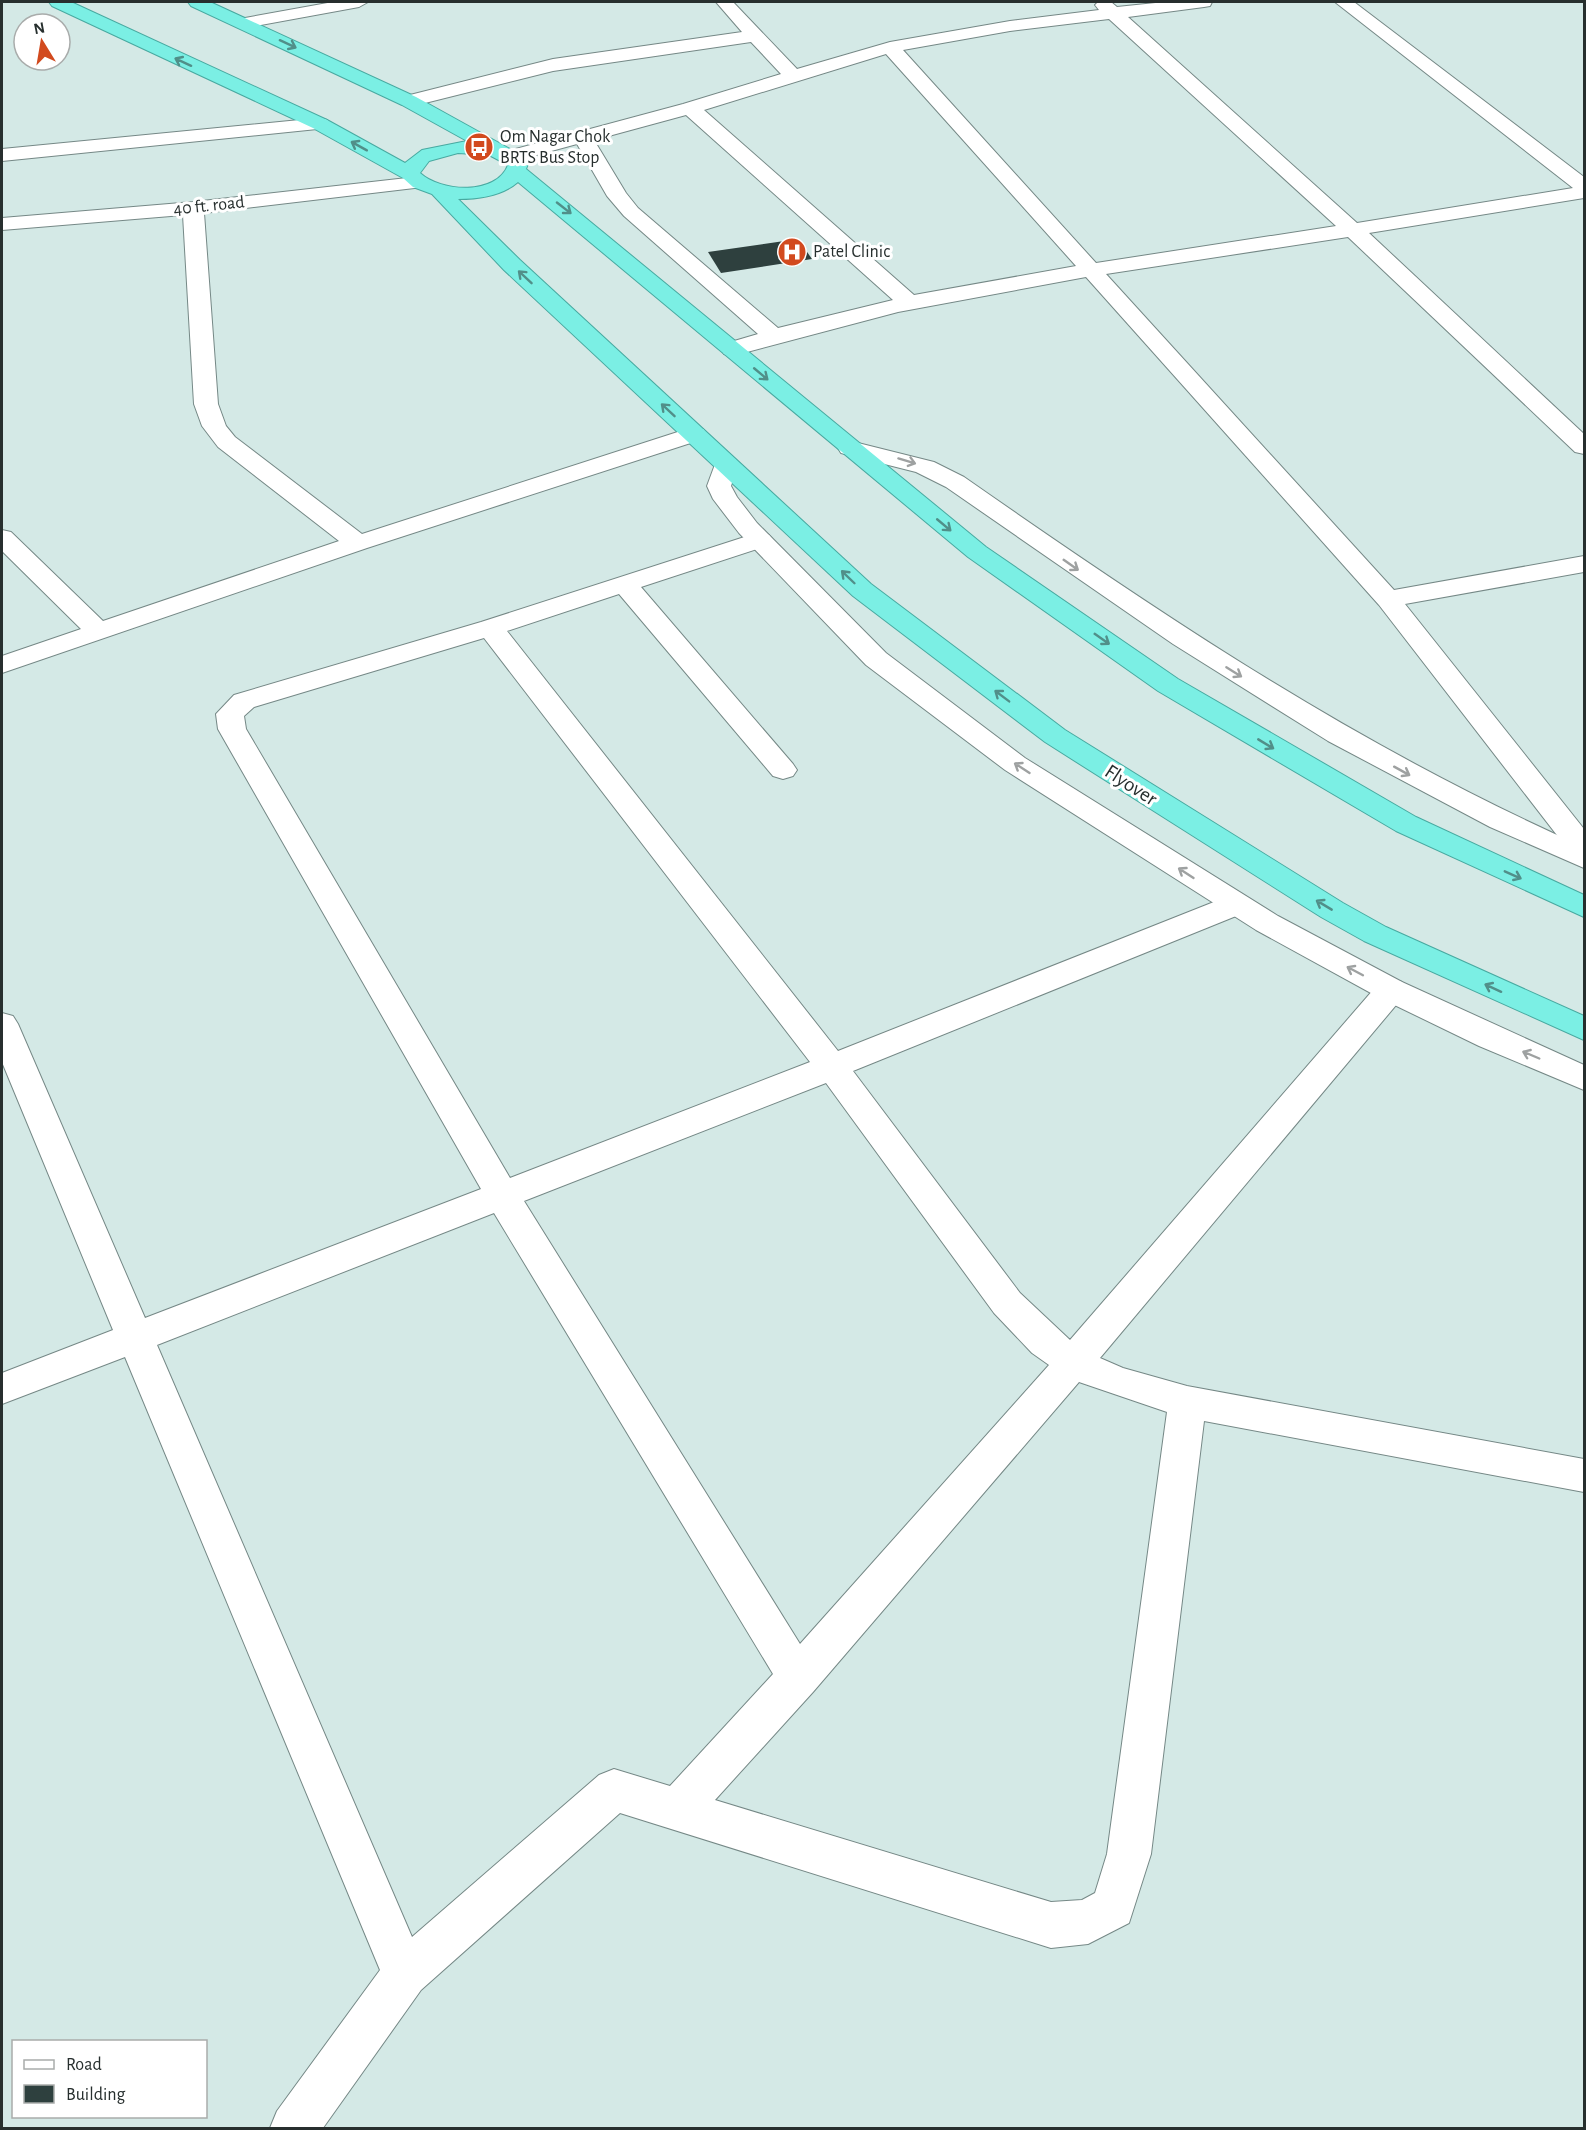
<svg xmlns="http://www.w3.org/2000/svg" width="1586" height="2130" viewBox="0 0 1586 2130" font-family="'Alegreya Sans',sans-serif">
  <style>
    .building { fill: #2e403e }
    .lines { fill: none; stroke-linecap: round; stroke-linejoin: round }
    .minor-casing { stroke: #758886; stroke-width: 2 }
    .secondary-casing { stroke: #758886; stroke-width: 2 }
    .trunk-casing { stroke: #48a9a0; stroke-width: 2 }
    .minor { fill: #fff; fill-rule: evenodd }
    .secondary { fill: #fff; fill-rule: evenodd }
    .trunk { fill: #7befe4; fill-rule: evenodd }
    .oneway { stroke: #518f89 }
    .oneway2 { stroke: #9ea1a1 }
    .labels { text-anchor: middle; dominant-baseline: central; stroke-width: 6; stroke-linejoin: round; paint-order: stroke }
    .far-poi-label { font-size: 18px; fill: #272f2e; stroke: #fff; text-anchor: start }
    .far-street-label { font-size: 18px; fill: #272f2e; stroke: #fff }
    .street-label { font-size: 21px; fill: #272f2e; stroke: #fff }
  </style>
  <rect width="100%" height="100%" fill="#d4e9e6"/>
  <path class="building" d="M798 239 812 259 721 273 708 252Z"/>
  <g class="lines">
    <g class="minor-casing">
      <path id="minor" d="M333 2H368L359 7 245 28 236 23 245 18Z
        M716 2H733L797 69 890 42 1010 21 1099 10 1095 5 1098 2H1111L1117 7 1165 2H1212L1210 6 1204 7 1128 17 1357 223 1573 188 1335 2H1354L1584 177V198L1369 233 1584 434V454L1575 452 1348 237 1106 274 1394 590 1584 556V572L1405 604 1584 829V859L1573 856 1379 605 1086 277 898 312 732 356 724 354 721 349 724 344 758 334 624 216 607 196 577 144 511 162 504 160 501 156 504 152 683 104 781 74 751 42 553 71 409 107 399 101 402 97 553 59 742 32ZM1109 19 1336 226 1096 263 903 50 1010 31ZM886 54 1076 266 914 295 704 110ZM686 115 893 300 778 328 638 208 626 193 594 140Z
        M320 118 327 120 330 124 327 128 2 161V149Z
        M416 177 423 179 426 183 423 187 204 213 218 404 226 426 235 437 362 534 687 429H703L707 434 703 439 367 548 2 673V656L81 629 2 551V530L11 532 103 621 339 541 218 447 202 426 194 404 183 215 2 230V218L193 202Z
        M760 532 769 535 773 540 769 545 641 587 793 764 797 770 793 776 783 779 773 776 619 594 507 631 838 1051 1224 898 1235 895 1246 898 1250 905 1246 912 853 1071 1020 1293 1070 1340 1380 982 1391 979 1402 982 1407 990 1402 998 1100 1358 1123 1368 1187 1386 1584 1459V1492L1204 1421 1151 1854 1129 1923 1088 1944 1051 1948 620 1813 421 1990 323 2128H270L277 2111 380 1970 125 1357 2 1404V1373L113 1330 2 1062V1013L13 1016 18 1024 145 1318 481 1189 218 729 216 714 234 695 481 622ZM484 638 810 1062 510 1178 246 729 244 716 254 707ZM826 1083 994 1313 1032 1353 1049 1365 800 1644 524 1201ZM494 1213 773 1674 670 1786 614 1769 599 1775 412 1937 157 1345ZM1079 1382 1167 1412 1107 1854 1095 1893 1082 1900 1051 1902 715 1800 813 1692Z"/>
    </g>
    <g class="secondary-casing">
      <path id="secondary" d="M850 441 934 462 964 477C1166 618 1358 747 1584 847V868L1490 827 1328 741 1173 644 946 487 916 472 841 453 838 448 841 443Z
        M726 457 735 459 738 464 731 486 737 497 757 523 886 653 1025 758 1278 916 1402 982 1584 1065V1090L1479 1046 1380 998 1256 930 1005 770 866 665 739 533 713 499 707 486 717 459Z"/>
    </g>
    <g class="trunk-casing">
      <path id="trunk" d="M49 2H71L327 120 405 163 422 150 467 141 402 105 191 6 188 2H210L416 97 519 154 528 164 526 169 986 547 1178 679 1416 817 1584 895V917L1396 831 1158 691 968 557 518 182C502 196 480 199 458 199L520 260 871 584 1065 730 1343 903 1386 927 1584 1016V1040L1364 941 1321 917 1045 742 853 596 504 270 432 194 413 187 403 178 313 128 52 6ZM458 153 489 155 508 165C496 196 441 192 420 173L429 161Z"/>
    </g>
    <use href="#minor" class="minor"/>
    <use href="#secondary" class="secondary"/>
    <use href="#trunk" class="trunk"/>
  </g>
  <defs><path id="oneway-shaft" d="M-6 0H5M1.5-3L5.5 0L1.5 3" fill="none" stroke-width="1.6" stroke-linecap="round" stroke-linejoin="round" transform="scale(1.5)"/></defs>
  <g class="oneway">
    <use href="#oneway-shaft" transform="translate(288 44) rotate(25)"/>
    <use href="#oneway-shaft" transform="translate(183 62) rotate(-155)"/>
    <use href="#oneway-shaft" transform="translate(359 146) rotate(-151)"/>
    <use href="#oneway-shaft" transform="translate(564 208) rotate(38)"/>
    <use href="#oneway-shaft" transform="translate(525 277) rotate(-137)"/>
    <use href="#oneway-shaft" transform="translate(761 374) rotate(40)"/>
    <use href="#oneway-shaft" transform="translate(668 410) rotate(-137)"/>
    <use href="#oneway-shaft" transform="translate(944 525) rotate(40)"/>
    <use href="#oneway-shaft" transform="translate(848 577) rotate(-136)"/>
    <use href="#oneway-shaft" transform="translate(1102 639) rotate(35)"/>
    <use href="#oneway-shaft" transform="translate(1002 696) rotate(-143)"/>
    <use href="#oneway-shaft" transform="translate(1266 744) rotate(31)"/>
    <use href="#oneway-shaft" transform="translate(1513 875) rotate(24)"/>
    <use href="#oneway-shaft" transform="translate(1324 905) rotate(-149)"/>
    <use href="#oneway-shaft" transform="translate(1493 988) rotate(-155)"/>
  </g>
  <g class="oneway2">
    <use href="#oneway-shaft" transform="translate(907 461) rotate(17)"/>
    <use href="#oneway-shaft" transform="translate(1071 565) rotate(35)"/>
    <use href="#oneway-shaft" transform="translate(1234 672) rotate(32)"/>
    <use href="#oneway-shaft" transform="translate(1022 768) rotate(-147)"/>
    <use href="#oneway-shaft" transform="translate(1402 771) rotate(29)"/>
    <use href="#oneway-shaft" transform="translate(1186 873) rotate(-147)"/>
    <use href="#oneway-shaft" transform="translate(1355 971) rotate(-152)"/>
    <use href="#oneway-shaft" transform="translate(1531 1055) rotate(-157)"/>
  </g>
  <defs>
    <g id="bus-disc" transform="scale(1.5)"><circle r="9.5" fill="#d24a1e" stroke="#fff"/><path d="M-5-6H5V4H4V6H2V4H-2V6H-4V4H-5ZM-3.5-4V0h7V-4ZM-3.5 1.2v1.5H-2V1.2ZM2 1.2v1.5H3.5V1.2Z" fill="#fff"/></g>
    <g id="hospital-disc" transform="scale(1.5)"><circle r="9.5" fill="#d24a1e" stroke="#fff"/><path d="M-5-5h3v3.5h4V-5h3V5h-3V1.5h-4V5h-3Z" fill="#fff"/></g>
  </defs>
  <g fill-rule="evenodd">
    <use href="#bus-disc" x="479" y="147"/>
    <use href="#hospital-disc" x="792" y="252"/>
  </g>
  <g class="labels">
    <g class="far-poi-label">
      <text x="500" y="137">Om Nagar Chok<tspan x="500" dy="21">BRTS Bus Stop</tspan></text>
      <text x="813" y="252">Patel Clinic</text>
    </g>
    <g class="far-street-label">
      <text transform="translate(209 206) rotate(-6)">40 ft. road</text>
    </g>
    <g class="street-label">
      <text transform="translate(1131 785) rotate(33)">Flyover</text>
    </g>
  </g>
  <rect width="1586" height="2130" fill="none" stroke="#272f2e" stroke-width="6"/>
  <rect x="12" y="2040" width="195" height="78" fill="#ffffff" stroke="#a9acab" stroke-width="1.5"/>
  <rect x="24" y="2060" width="30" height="9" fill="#ffffff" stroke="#a9acab" stroke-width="1.5"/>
  <text x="66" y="2070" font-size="18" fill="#272f2e">Road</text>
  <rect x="24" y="2085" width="30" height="18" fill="#2e403e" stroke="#a9acab" stroke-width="1.5"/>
  <text x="66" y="2100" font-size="18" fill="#272f2e">Building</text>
  <g transform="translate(42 42) rotate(349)"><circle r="28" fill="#ffffff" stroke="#a9acab" stroke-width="1.5"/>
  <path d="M0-4.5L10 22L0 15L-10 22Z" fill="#d24a1e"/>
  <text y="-9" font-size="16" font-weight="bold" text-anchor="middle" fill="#272f2e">N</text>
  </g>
</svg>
